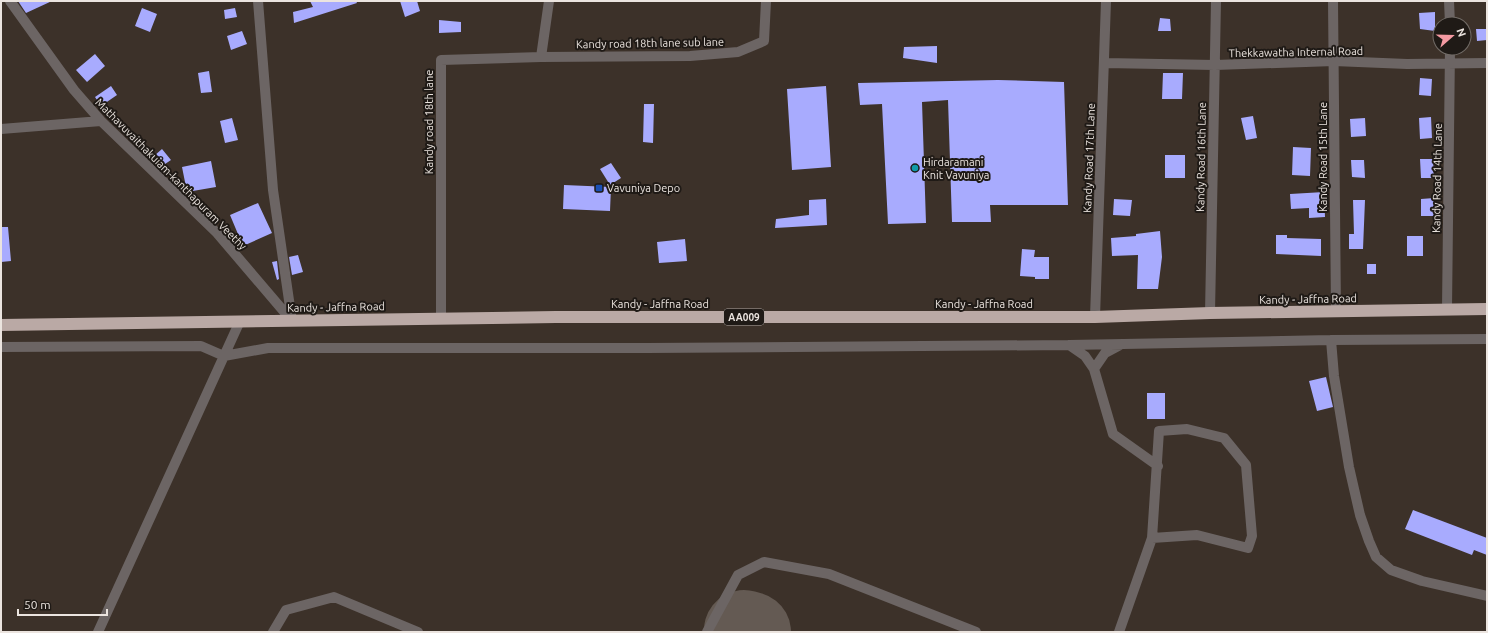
<svg xmlns="http://www.w3.org/2000/svg" width="1488" height="633" viewBox="0 0 1488 633" font-family="Ubuntu,sans-serif">
  <style>
    .lines { fill: none; stroke-linecap: round; stroke-linejoin: round }
    .runway { stroke: #645a53; stroke-width: 80 }
    .building { fill: #a8abfe }
    .minor { stroke: #6c6564; stroke-width: 10 }
    .highway { stroke: #baa9a5; stroke-width: 12 }
    .culture-dot { fill: #0f9aa8; stroke: #1f1a16; stroke-width: 1.5 }
    .transit-dot { fill: #1a4fb4; stroke: #1f1a16; stroke-width: 1.5 }
    .labels { text-anchor: middle; dominant-baseline: central; stroke-width: 4; stroke-linejoin: round; paint-order: stroke }
    .shield { fill: #1f1a16; stroke: #aea7a3; stroke-width: 1 }
    .shield-label { font-size: 10px; font-weight: bold; fill: #ebe4df }
    .street-label { font-size: 11px; fill: #ebe4df; stroke: #1f1a16 }
    .poi-label { font-size: 11px; fill: #ebe4df; stroke: #1f1a16; text-anchor: start }
  </style>
  <rect width="100%" height="100%" fill="#3c3129"/>
  <g class="lines">
    <path class="runway" d="M744 630 751 632"/>
  </g>
  <path class="building" d="M18 1H52L26 13Z
    M310 1H356L357 3 294 23 293 12 313 7Z
    M400 1H417L420 11 405 17Z
    M142 8 157 14 150 32 135 26Z
    M235 8 237 17 225 19 224 10Z
    M1435 12V31L1420 29 1419 13Z
    M1160 18 1170 19 1171 31H1158Z
    M439 20 461 22V32L439 33Z
    M1476 29H1487V40L1477 41Z
    M242 31 247 44 231 50 227 36Z
    M937 46V63L903 58 904 47Z
    M95 54 105 66 87 82 76 70Z
    M209 71 212 92 201 93 198 73Z
    M1163 73H1183L1182 99H1162Z
    M1420 78 1432 79 1431 96 1419 95Z
    M998 80 1064 82 1068 205H990L991 222H952L948 100 922 102 926 223 888 224 882 104 860 105 858 83Z
    M111 86 117 95 101 106 95 97Z
    M826 86 831 167 792 170 787 89Z
    M644 104H654L653 143 643 142Z
    M1253 116 1257 138 1246 140 1241 118Z
    M1431 117 1432 138 1420 139 1419 118Z
    M232 118 238 140 225 143 220 121Z
    M1365 118 1366 136 1351 137 1350 119Z
    M1293 147 1311 148 1310 176 1292 175Z
    M162 149 171 160 162 166 154 156Z
    M1165 155H1185V178H1165Z
    M1420 159H1433L1434 178H1421Z
    M1351 160H1364L1365 178 1352 177Z
    M211 161 216 187 187 192 182 167Z
    M611 163 621 178 610 185 600 169Z
    M564 185 611 187 610 211 563 209Z
    M1324 192 1325 217 1309 218V208L1291 209 1290 194Z
    M1434 198V216H1421V199Z
    M826 199 827 225 775 228 776 219 809 215V200Z
    M1114 199 1132 200 1130 216 1113 215Z
    M1353 200H1365L1363 249H1349V234H1354Z
    M258 203 272 233 243 246 230 215Z
    M1 227H8L11 261 1 262Z
    M1160 231 1162 257 1158 289H1137L1138 255 1112 256 1111 238 1136 236V234Z
    M1276 235H1287V238L1321 239V256L1276 254Z
    M1407 236H1423V256H1407Z
    M685 239 687 261 659 263 657 242Z
    M1022 249 1035 250 1034 257H1049V279H1035V277L1020 276Z
    M298 255 303 272 292 275 289 257Z
    M277 261 279 279 277 280 272 262Z
    M1367 264H1376V274H1367Z
    M1326 377 1333 407 1317 411 1309 381Z
    M1147 393H1165V419H1147Z
    M1413 510 1487 538V555L1474 550 1472 555 1405 529Z"/>
  <g class="lines">
    <path class="minor" d="M10 1 74 90 101 121 217 233 292 321
      M258 1 273 190 292 321
      M1333 1 1336 312
      M1449 1 1450 24
      M541 57 690 56 738 52 764 41 766 1
      M1105 63 1215 65 1334 61 1407 64 1487 63
      M1 129 101 121
      M1447 309 1450 48
      M1210 313 1216 1
      M1095 317 1106 1
      M441 318V60L541 57 549 1
      M1331 340 1334 376 1349 467 1360 515 1369 541 1376 557 1391 570 1422 581 1487 596
      M1069 345 1085 356 1094 369 1113 434 1158 466
      M1 347 201 346 224 356 268 348H647L1069 345 1331 340 1487 339
      M1094 369 1105 353 1120 345
      M98 632 240 321
      M273 632 286 610 334 597 418 632
      M707 632 738 575 764 562 829 574 976 632
      M1119 632 1152 538 1159 431 1187 429 1224 438 1246 465 1252 536 1248 548 1197 535 1152 538"/>
    <path class="highway" d="M1 325 556 317H1095L1210 313 1487 309"/>
  </g>
  <circle class="culture-dot" cx="915" cy="168" r="4"/>
  <rect class="transit-dot" x="595" y="184" width="8" height="8" rx="2"/>
  <g class="labels">
    <rect class="shield" x="724" y="309" width="40" height="16" rx="3"/>
    <g class="shield-label">
      <text x="744" y="317">AA009</text>
    </g>
    <g class="street-label">
      <text transform="translate(650 43) rotate(-1)">Kandy road 18th lane sub lane</text>
      <text transform="translate(1296 52) rotate(-1)">Thekkawatha Internal Road</text>
      <text transform="translate(429 122) rotate(-90)">Kandy road 18th lane</text>
      <text transform="translate(1201 157) rotate(-89)">Kandy Road 16th Lane</text>
      <text transform="translate(1323 157) rotate(-90)">Kandy Road 15th Lane</text>
      <text transform="translate(1089 158) rotate(-88)">Kandy Road 17th Lane</text>
      <text transform="translate(171 174) rotate(45)">Mathavuvaithakuiam-kanthapuram Veethy</text>
      <text transform="translate(1437 178) rotate(-89)">Kandy Road 14th Lane</text>
      <text transform="translate(1308 299) rotate(-1)">Kandy - Jaffna Road</text>
      <text x="660" y="304">Kandy - Jaffna Road</text>
      <text x="984" y="304">Kandy - Jaffna Road</text>
      <text transform="translate(336 307) rotate(-1)">Kandy - Jaffna Road</text>
    </g>
    <g class="poi-label">
      <text x="923" y="162">Hirdaramani<tspan x="923" dy="13">Knit Vavuniya</tspan></text>
      <text x="607" y="188">Vavuniya Depo</text>
    </g>
  </g>
  <rect width="1488" height="633" fill="none" stroke="#ebe4df" stroke-width="4"/>
  <g transform="translate(1452 36) rotate(70)"><circle r="19" fill="#1f1a16" stroke="#716b66"/>
  <path d="M0-3L7 15L0 10L-7 15Z" fill="#f49aa2"/>
  <text y="-6" font-size="11" font-weight="bold" text-anchor="middle" fill="#ebe4df">N</text>
  </g>
  <path d="M18 609v6h89v-6" fill="none" stroke="#ebe4df" stroke-width="2"/>
  <text x="24" y="609" font-size="12" fill="#ebe4df" stroke="#1f1a16" stroke-width="3" paint-order="stroke">50 m</text>
</svg>
